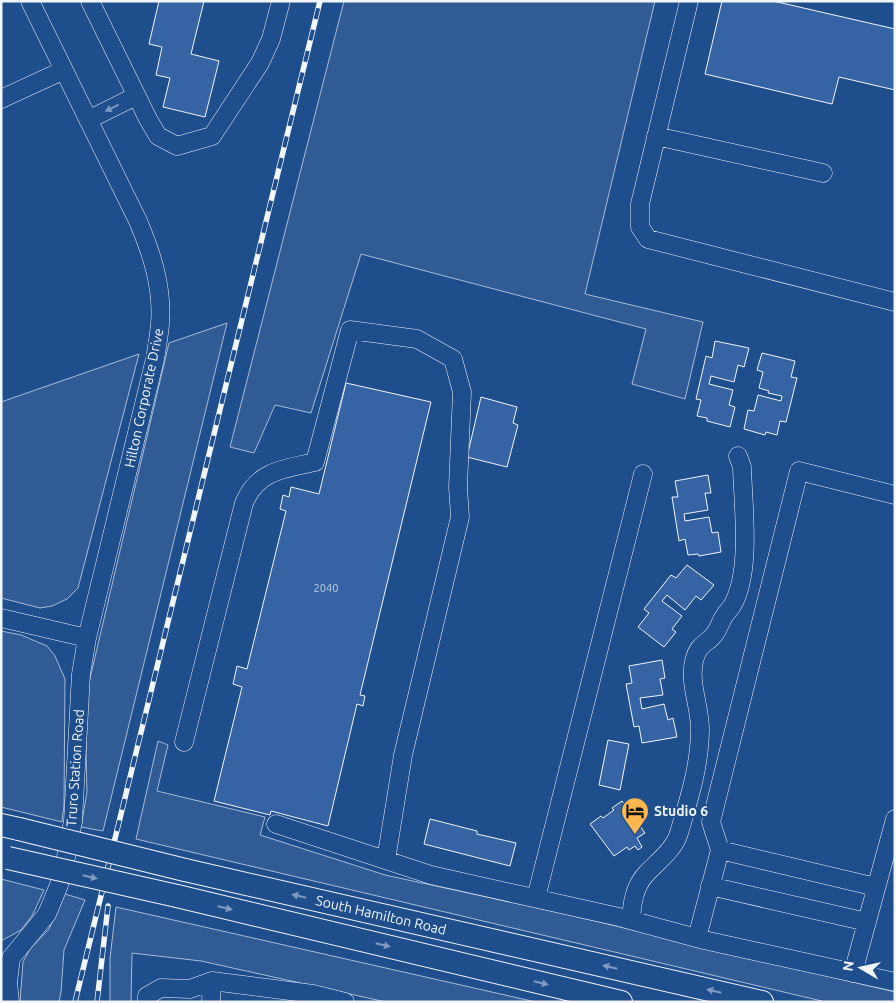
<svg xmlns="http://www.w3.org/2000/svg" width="896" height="1003" viewBox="0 0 896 1003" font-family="Ubuntu,sans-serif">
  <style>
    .built { fill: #305b95; stroke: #a8bbd7 }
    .building { fill: #3563a3; stroke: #f2f6ff }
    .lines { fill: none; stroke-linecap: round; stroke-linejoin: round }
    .minor-casing { stroke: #f2f6ff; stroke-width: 19 }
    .major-casing { stroke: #f2f6ff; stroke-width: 24 }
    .minor { stroke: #1f4e8c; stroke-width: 18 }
    .major { stroke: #1f4e8c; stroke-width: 22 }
    .rail-casing { stroke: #f2f6ff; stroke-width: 5.5 }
    .rail { stroke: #1f4e8c; stroke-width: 4; stroke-dasharray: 11; stroke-linecap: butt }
    .major-bridge-casing { stroke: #f2f6ff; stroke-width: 24; stroke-linecap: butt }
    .major-bridge { stroke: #1f4e8c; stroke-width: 22 }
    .oneway { fill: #7e9ac0 }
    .labels { text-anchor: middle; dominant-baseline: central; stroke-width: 4; stroke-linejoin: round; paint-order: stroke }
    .number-label { font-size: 11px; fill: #c3d1e8 }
    .street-label { font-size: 14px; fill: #f2f6ff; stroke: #1f4e8c }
    .poi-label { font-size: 14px; font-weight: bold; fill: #f2f6ff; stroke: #1f4e8c; text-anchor: start }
  </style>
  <rect width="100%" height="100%" fill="#1f4e8c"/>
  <path class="built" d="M344 1H655L585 294 703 322 685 399 632 384 646 329 361 254 311 413 275 405 254 453 230 447Z
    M227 323 103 831 81 827 87 792 85 710 87 691 169 343Z
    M139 354 78 588 67 599 52 606 40 608 1 598V402Z
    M1 631 21 635 47 646 55 656 65 679 64 804 62 822 1 807Z
    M158 741 168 745 157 791 265 817 260 835 385 875 561 913 895 992V1002H826L136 839Z
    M1 879 44 890 32 916 21 930 1 941Z
    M65 894 85 900 64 950 61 992 59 1002H20L23 962 30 949 49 929Z
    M116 907 536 1002H386L201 961 132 953 131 1002H110V958Z"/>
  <path class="building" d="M159 1H204L191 54 219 61 205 117 163 107 170 78 156 75 162 47 149 44Z
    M722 1H773L895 29V90L839 77 832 104 705 74Z
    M715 341 749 348 744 367 738 365 734 382 711 376 709 384 733 390 729 405 735 407 730 427 707 421V418L697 416 701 400 696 399 706 356 712 358Z
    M762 353 795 361 791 377 797 378 786 422 780 421 777 435 766 432 765 435 744 429 748 410 754 411 758 395 781 401 782 396 768 393 769 391 759 388 763 372 757 370Z
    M346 383 431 402 360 695 365 696 363 706 357 704 328 826 271 811 270 815 214 801 242 687 233 684 237 666 247 669 286 511 280 509 283 495 289 497 291 487 319 494Z
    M481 397 517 407 513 423 518 425 507 467 467 457Z
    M708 475 711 493H705L708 510 684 514 685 521 709 517 712 533 718 532 721 552 699 556 698 554 688 555 685 539 679 541 672 497H678L675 481Z
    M687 565 714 585 701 600 696 596 685 610 667 595 662 601 682 616 672 629 676 632 664 647 638 627 649 613 644 609 671 575 676 578Z
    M662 660 665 678 660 679 663 695 640 698 642 709 664 704 668 720 673 718 677 737 642 743 639 726 634 727 626 684 632 683 629 666Z
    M608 740 629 744 620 790 599 785Z
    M622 801 645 833 637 838 642 847 638 850 635 846 629 850 627 847 614 856 590 824 601 816 603 818 614 810 612 808Z
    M430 819 477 831V834L516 843 510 866 424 844Z"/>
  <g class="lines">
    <g class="minor-casing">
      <path id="minor" d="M90 1 148 119 158 136 177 146 212 136 260 63 271 39 281 1
        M689 1 640 204V227L648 239 895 302
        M1 99 64 70
        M88 120 136 96
        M656 136 823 173
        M1 618 87 638
        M184 742 244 503C258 470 284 469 315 462L350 330 417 339 453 359 462 392 458 487 460 517 403 755 386 860
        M276 824 431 875 619 917 704 940 895 982
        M720 850 876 887
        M710 886 867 922
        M536 898 643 474
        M631 920C632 904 634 887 646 874 657 862 674 850 679 833 689 799 700 765 700 729 700 707 689 683 694 661 699 641 708 645 716 632 719 628 720 623 723 618 725 614 729 610 732 606 752 572 743 506 742 467L738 456
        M697 938 720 850 711 822 799 471 895 495
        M853 973 895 819
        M10 1002 8 982 11 958 47 914 59 885 67 853 73 821 81 674 87 638 155 359C157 347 159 336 160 324 163 288 152 254 138 221L30 1
        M147 1002V996L161 988 190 989 212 981 313 994 345 1002
        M211 1002 212 981"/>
    </g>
    <g class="major-casing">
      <path id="major" d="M1 825 19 829
        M185 870 762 1002
        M177 896 621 1002"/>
    </g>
    <use href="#minor" class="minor"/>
    <use href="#major" class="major"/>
    <g class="rail-casing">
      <path id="rail" d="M75 1002 320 1
        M97 1002 108 906"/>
    </g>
    <use href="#rail" class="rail"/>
    <g class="major-bridge-casing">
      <path id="major-bridge" d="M19 829 185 870
        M8 858 177 896"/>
    </g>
    <use href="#major-bridge" class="major-bridge"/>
  </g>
  <defs><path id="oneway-solid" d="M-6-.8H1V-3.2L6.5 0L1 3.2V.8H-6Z" transform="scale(1.25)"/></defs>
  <g class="oneway">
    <use href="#oneway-solid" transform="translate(112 108) rotate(154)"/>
    <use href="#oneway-solid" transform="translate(90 877) rotate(13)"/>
    <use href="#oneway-solid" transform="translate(299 896) rotate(-167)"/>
    <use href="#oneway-solid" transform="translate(225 908) rotate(13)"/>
    <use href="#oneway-solid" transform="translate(383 945) rotate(13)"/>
    <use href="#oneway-solid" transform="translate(610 967) rotate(-167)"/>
    <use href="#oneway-solid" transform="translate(541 983) rotate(13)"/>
    <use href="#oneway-solid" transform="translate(714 991) rotate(-167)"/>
  </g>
  <defs>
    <g id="hotel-pin" transform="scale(1.4375)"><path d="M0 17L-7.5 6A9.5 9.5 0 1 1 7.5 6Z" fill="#ffb74d" stroke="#1f4e8c"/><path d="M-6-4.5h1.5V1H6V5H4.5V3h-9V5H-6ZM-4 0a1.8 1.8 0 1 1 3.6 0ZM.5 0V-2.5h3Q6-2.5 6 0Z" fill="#111"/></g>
  </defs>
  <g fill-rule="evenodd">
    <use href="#hotel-pin" x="635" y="811"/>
  </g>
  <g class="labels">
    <g class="number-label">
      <text x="326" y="588">2040</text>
    </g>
    <g class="street-label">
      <text transform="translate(144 398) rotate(-78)">Hilton Corporate Drive</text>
      <text transform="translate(75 768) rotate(-86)">Truro Station Road</text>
      <text transform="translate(381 915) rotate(13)">South Hamilton Road</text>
    </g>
    <g class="poi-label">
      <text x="654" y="811">Studio 6</text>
    </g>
  </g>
  <rect width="896" height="1003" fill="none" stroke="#f2f6ff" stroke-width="5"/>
  <g transform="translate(861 968) rotate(279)" stroke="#1f4e8c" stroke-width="4" paint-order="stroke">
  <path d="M0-4L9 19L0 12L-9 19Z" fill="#f2f6ff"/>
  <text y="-8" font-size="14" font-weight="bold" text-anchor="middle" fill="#f2f6ff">N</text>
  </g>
</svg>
